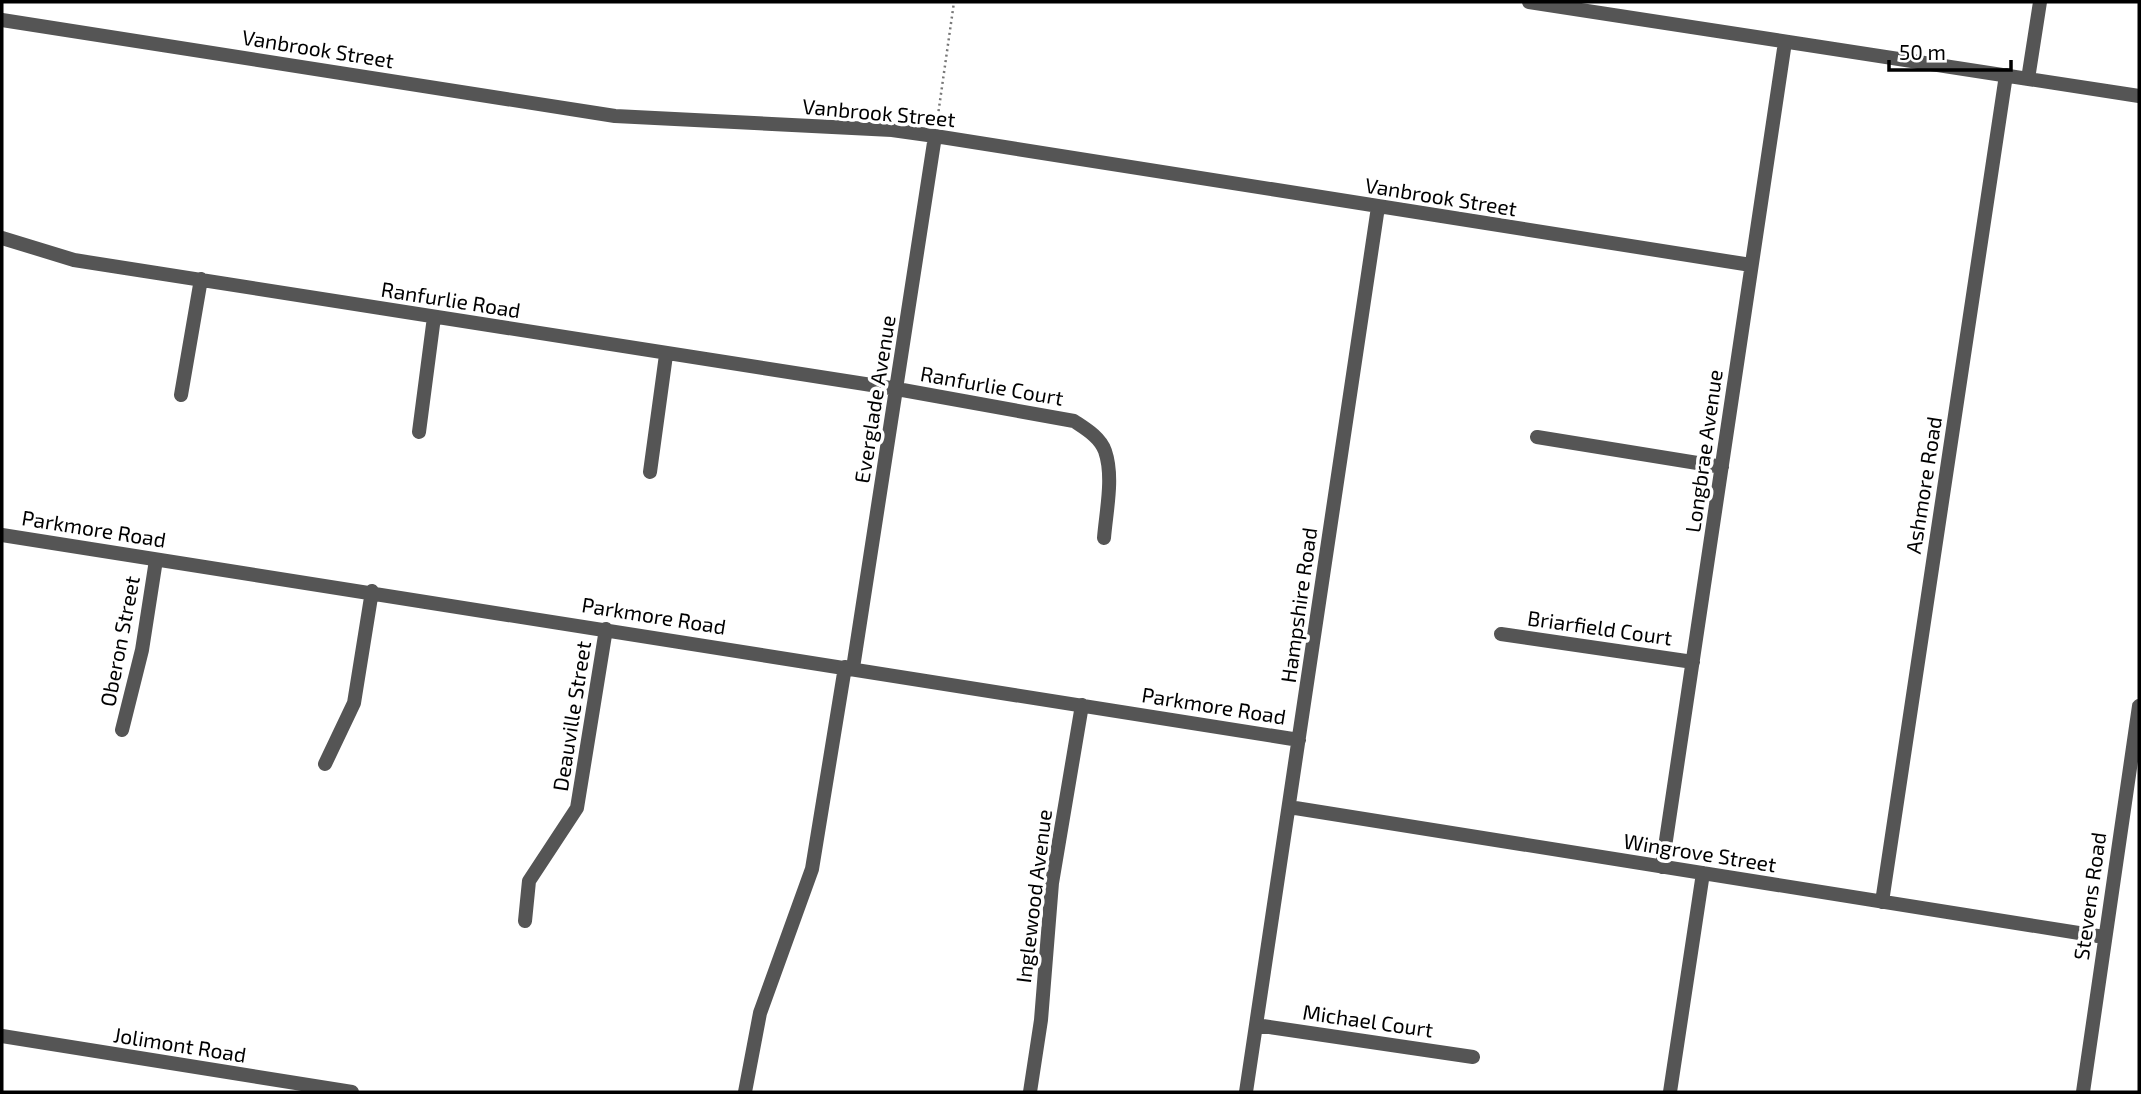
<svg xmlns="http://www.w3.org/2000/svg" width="2141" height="1094" viewBox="0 0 2141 1094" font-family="'Exo 2',sans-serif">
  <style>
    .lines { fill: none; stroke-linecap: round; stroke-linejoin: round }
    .path { stroke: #777; stroke-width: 2.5; stroke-dasharray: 2 3.5; stroke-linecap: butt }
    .street { stroke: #555; stroke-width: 14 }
    .labels { text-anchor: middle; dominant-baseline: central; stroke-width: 7; stroke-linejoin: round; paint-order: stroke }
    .street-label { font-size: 21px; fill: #000; stroke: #fff }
  </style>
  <rect width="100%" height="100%" fill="#fff"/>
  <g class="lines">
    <path class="path" d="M937 122 954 2"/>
    <path class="street" d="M1529 2 2139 96
      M2 20 615 116 892 130 935 136 1751 265
      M2028 79 2040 2
      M2 238 74 260 897 389 1074 421C1086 429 1100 437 1105 451 1114 477 1106 512 1104 538
      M181 395 201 279
      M419 432 434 317
      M1537 437 1722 467
      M650 472 666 355
      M2 535 1299 740
      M1501 634 1693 662
      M853 668 935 136
      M122 730 142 650 156 560
      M325 764 354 703 372 591
      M1289 807 2104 937
      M1662 867 1785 42
      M1882 902 2006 75
      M525 921 529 881 577 808 606 629
      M1256 1025 1473 1057
      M2 1036 352 1092
      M745 1092 760 1013 812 869 845 667
      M1030 1092 1041 1020 1052 883 1082 705
      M1246 1092 1378 207
      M1670 1092 1703 873
      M2083 1092 2139 706"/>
  </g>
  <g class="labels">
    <g class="street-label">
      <text transform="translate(318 48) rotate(9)">Vanbrook Street</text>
      <text transform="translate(879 112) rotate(5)">Vanbrook Street</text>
      <text transform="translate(1441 196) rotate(9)">Vanbrook Street</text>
      <text transform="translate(451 299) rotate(9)">Ranfurlie Road</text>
      <text transform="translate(992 385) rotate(10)">Ranfurlie Court</text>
      <text transform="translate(874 399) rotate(-81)">Everglade Avenue</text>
      <text transform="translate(1703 451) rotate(-82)">Longbrae Avenue</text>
      <text transform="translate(1923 485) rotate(-81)">Ashmore Road</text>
      <text transform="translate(94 528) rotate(9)">Parkmore Road</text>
      <text transform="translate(1298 605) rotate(-82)">Hampshire Road</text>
      <text transform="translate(654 615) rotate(9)">Parkmore Road</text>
      <text transform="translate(1600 627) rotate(8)">Briarfield Court</text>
      <text transform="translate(119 641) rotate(-79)">Oberon Street</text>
      <text transform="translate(1214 705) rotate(9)">Parkmore Road</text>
      <text transform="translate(571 716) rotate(-81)">Deauville Street</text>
      <text transform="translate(1700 852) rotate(9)">Wingrove Street</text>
      <text transform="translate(1033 896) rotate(-83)">Inglewood Avenue</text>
      <text transform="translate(2089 896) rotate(-82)">Stevens Road</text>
      <text transform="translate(1368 1020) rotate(8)">Michael Court</text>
      <text transform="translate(180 1044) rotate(9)">Jolimont Road</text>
    </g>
  </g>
  <rect width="2141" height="1094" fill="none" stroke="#000000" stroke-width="7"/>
  <path d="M1889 60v10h122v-10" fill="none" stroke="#000000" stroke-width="3.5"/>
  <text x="1899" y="60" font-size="21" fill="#000000" stroke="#ffffff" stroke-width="5" paint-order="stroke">50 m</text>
</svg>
